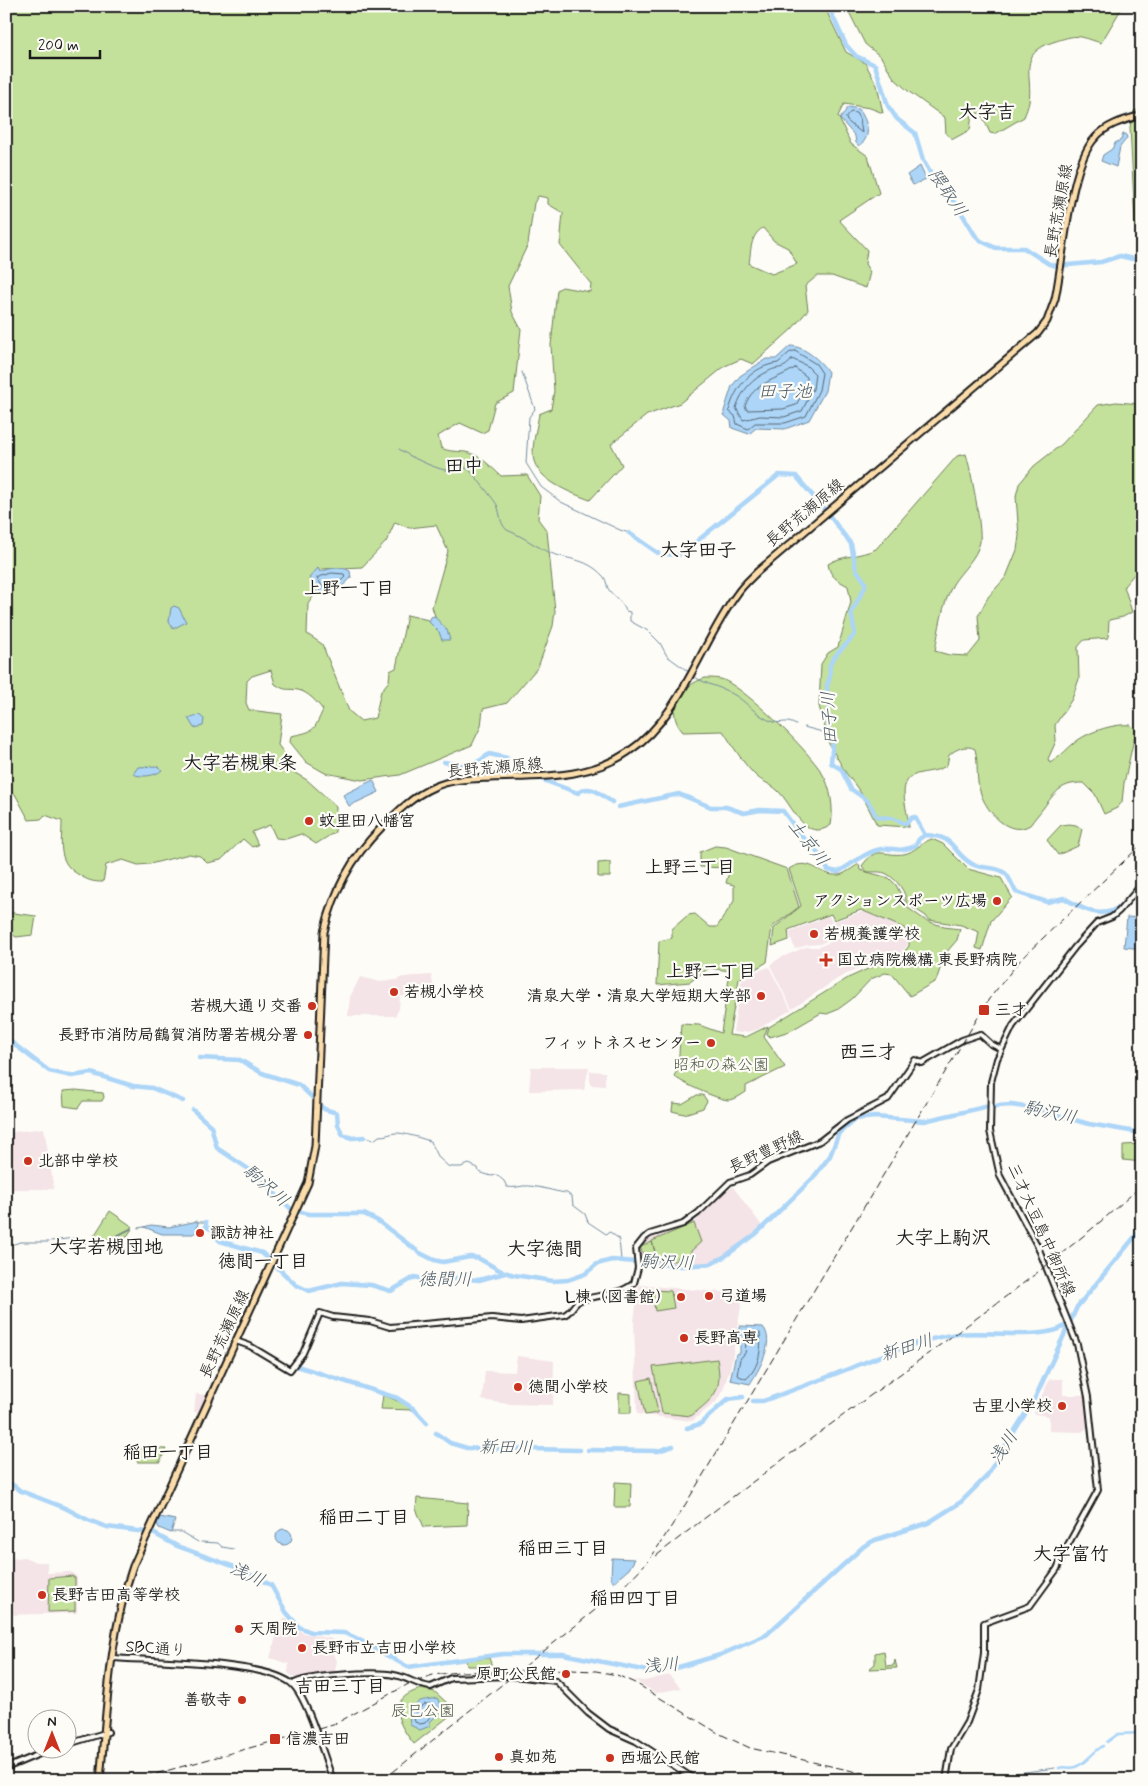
<svg xmlns="http://www.w3.org/2000/svg" width="1148" height="1786" viewBox="0 0 1148 1786" font-family="Mynerve,'Klee One',sans-serif">
  <style>
    .built { fill: #f4e3e7 }
    .green { fill: #c3e19a; stroke: #707e5b; fill-rule: evenodd }
    .water { fill: #acd5f7; stroke: #728b9f }
    .lines { fill: none; stroke-linecap: round; stroke-linejoin: round }
    .shore { stroke: #566674; stroke-width: 1 }
    .stream { stroke: #728b9f; stroke-width: 1 }
    .canal { stroke: #acd5f7; stroke-width: 2.5 }
    .river { stroke: #acd5f7; stroke-width: 4.5 }
    .secondary-casing { stroke: #1c1c1c; stroke-width: 8 }
    .primary-casing { stroke: #1c1c1c; stroke-width: 9 }
    .secondary { stroke: #fdfcf7; stroke-width: 4 }
    .primary { stroke: #fbddab; stroke-width: 5 }
    .rail { stroke: #1c1c1c; stroke-width: 1; stroke-dasharray: 8 4; stroke-linecap: butt }
    .secondary-bridge-casing { stroke: #1c1c1c; stroke-width: 8; stroke-linecap: butt }
    .secondary-bridge { stroke: #fdfcf7; stroke-width: 4 }
    .poi-dot { fill: #c8321e; stroke: #fdfcf7; stroke-width: 2 }
    .labels { text-anchor: middle; dominant-baseline: central; stroke-width: 4.5; stroke-linejoin: round; paint-order: stroke }
    .street-label { font-size: 16px; fill: #1c1c1c; stroke: #fdfcf7 }
    .poi-label { font-size: 16px; font-weight: bold; fill: #1c1c1c; stroke: #fdfcf7; text-anchor: start }
    .park-label { font-size: 16px; fill: #4e5742; stroke: #fdfcf7 }
    .water-label { font-size: 18px; font-style: italic; fill: #4e5d69; stroke: #fdfcf7 }
    .neighbourhood-label { font-size: 18px; font-weight: bold; fill: #1c1c1c; stroke: #fdfcf7 }
    .quarter-label { font-size: 19px; font-weight: bold; fill: #1c1c1c; stroke: #fdfcf7 }
  </style>
  <rect width="100%" height="100%" fill="#fdfcf7"/>
  <filter id="ink" filterUnits="userSpaceOnUse"><feTurbulence type="fractalNoise" baseFrequency=".02" numOctaves="2"/><feDisplacementMap in="SourceGraphic" scale="10" xChannelSelector="R" yChannelSelector="G"/><feConvolveMatrix kernelMatrix="1 2 1 2 8 2 1 2 1" color-interpolation-filters="sRGB"/></filter>
  <g filter="url(#ink)">
    <path class="built" d="M864 911 896 925 904 933 908 941 907 946 901 952 868 963 837 979 792 1009 770 965 780 958 806 947H819L833 941 840 936 833 922Z
      M829 916 838 935 820 944 807 945 795 949 789 932Z
      M769 967 791 1010 756 1030 741 1033 733 1032 741 982 750 974Z
      M431 975 436 996 432 999 400 996 399 1009 395 1016H348L350 997 360 977 380 982 396 980 403 977Z
      M531 1067H589L584 1090 529 1091Z
      M590 1071 605 1072V1086L590 1085Z
      M44 1128 54 1189H6V1133Z
      M733 1187 762 1226 742 1243 716 1261 700 1265 640 1261 638 1251 646 1240 674 1231 697 1220 722 1194Z
      M639 1285 743 1294 731 1365 723 1390 716 1402 692 1421 637 1414 634 1321Z
      M517 1356 554 1361 553 1405 508 1404 482 1400 485 1371 515 1372Z
      M1050 1379H1063V1395H1086L1088 1427 1082 1432 1049 1431V1416L1034 1414 1035 1409Z
      M196 1394 206 1395 200 1412H194Z
      M24 1557 36 1562H47V1573L71 1572 77 1577V1613L6 1615V1560Z
      M285 1618 303 1633 332 1639 330 1650 337 1660 335 1672 295 1678 288 1673 289 1664 270 1658 279 1627Z
      M669 1675 681 1688 656 1693 634 1680 645 1681Z"/>
    <path class="green" d="M6 6H824L846 52 865 63 877 85 883 113 870 108 844 104 838 116 851 144 868 156 879 193 839 220 867 250 865 264 870 272 866 288 832 276H817L805 286 808 310 792 329 753 364 741 359 725 366 680 403 647 415 611 444 622 465 590 500C571 493 532 479 533 453 533 440 537 427 539 414L551 409 554 391 551 345 557 290 562 287 590 292 591 284 560 245 563 213 548 204V198L538 196 534 203 528 244 508 286 512 312 521 329 514 393 495 403 488 430 482 433 460 423 438 436 441 448C450 452 456 451 465 452 480 454 491 467 501 476L527 475 540 496 538 519 547 531 555 611 553 626 538 667 507 703 483 709 481 726 472 745 400 775 362 780 325 773 306 762 290 742 291 736C315 731 313 732 323 710 317 702 308 692 298 690 286 688 287 692 275 684L271 670 252 676 247 681 246 703 249 710 282 714 278 745 287 757 290 770 307 780 336 806 335 832 316 844 301 834 286 839 276 838 270 825 252 832 258 845 252 847 243 839 221 860 207 863 200 856 189 854 150 864 138 865 123 860 106 865 103 882C94 882 89 881 81 876 56 863 62 845 62 821L45 815 41 819 29 820 15 794 8 792 6 799ZM763 228 774 241 788 248 797 264 772 274 749 264C751 251 750 235 763 228ZM395 522 409 528 436 525 448 551 432 607 437 622 407 615 396 668 390 671 389 681 381 691 375 718 361 721 349 711 322 644 307 634 308 604 317 591 312 582 313 574 322 569 362 567 386 542Z
      M846 6H1123L1101 43C1076 35 1078 34 1053 42 1017 54 1033 75 1029 102 1028 107 1026 112 1024 117L995 134 990 133 981 113 972 114 970 130 953 139 946 134 945 118 908 91 894 78 881 57 865 44Z
      M1142 108V232L1138 230 1135 222 1130 127 1134 111Z
      M1116 402 1142 404V565L1124 586 1132 612 1123 617 1109 620 1108 638 1084 640 1078 647 1079 679 1072 699 1055 725 1056 741 1048 759 1050 763C1061 757 1068 747 1078 740 1091 731 1116 723 1131 725L1136 730 1124 783 1122 802 1117 808 1104 814 1095 794 1084 783C1057 782 1053 797 1037 816 1035 818 1032 823 1030 825 1009 838 987 812 981 794 975 779 979 764 975 749 966 744 956 749 949 755L947 765C939 771 931 771 921 773 893 778 908 808 909 827L877 825 861 793 846 773 829 744 819 706 821 664 828 653 838 647 851 602 848 586C837 580 830 577 828 564 842 555 859 557 876 549L957 456 966 454C971 470 982 527 980 542 977 558 961 571 953 584 942 605 939 629 935 651L949 655 968 656 980 641 978 616 988 597 1006 577 1017 550 1019 536 1016 496 1019 484 1034 466 1062 444 1098 405Z
      M705 678C711 678 719 678 724 680 749 692 807 749 822 773 831 787 834 809 831 825 804 844 793 804 777 790 771 784 762 782 755 775 742 762 733 746 723 731L683 732C663 710 682 685 705 678Z
      M1069 824 1076 825 1082 829 1078 846 1058 855 1047 840 1061 825Z
      M932 839 943 844 968 869 1001 878 1012 897 991 921 982 950 976 948 979 932 961 925 929 920 926 916 906 903C907 892 896 879 887 874 882 871 872 872 867 872L862 866C877 844 884 857 904 854 915 852 921 842 932 839Z
      M715 846 726 847 787 869 799 907 772 927 767 962 739 979 729 1035 746 1037 768 1026 764 1037 785 1067 746 1086V1092C741 1095 735 1100 728 1100 717 1099 681 1083 674 1076L678 1069 681 1024 699 1025 721 1033 730 971 709 968 690 982 657 985 659 941 672 938V929L688 915 695 914 710 927H717L734 901V885L726 883 730 868 700 867V852Z
      M610 862V877H598V863Z
      M859 864 860 870 889 878 896 885 908 908 925 920 944 927 960 929 957 940 945 954 936 981 910 996 892 974 885 973 871 979 852 999 837 1010 827 1014 821 1013 790 1031 770 1037 767 1034 769 1027 774 1024 848 978 903 953 909 946V938L904 928 861 910 834 920 831 914 788 930 789 940 772 946 774 928 801 906 789 869C810 855 820 877 838 875 844 875 853 867 859 864Z
      M6 912 36 916 33 935 16 937 9 932 6 935Z
      M76 1090 103 1093 104 1097 102 1101H83L78 1108 64 1106 63 1091Z
      M697 1095H703L707 1101 703 1108 684 1114 672 1111 673 1103 682 1104Z
      M1142 1144V1162L1123 1160V1145Z
      M110 1211 133 1227 102 1243 94 1236Z
      M694 1223 701 1242 691 1251V1257H678L677 1261 657 1260 652 1241Z
      M132 1229 116 1252 103 1244 129 1230Z
      M652 1242 656 1255 645 1259 640 1247Z
      M652 1290 671 1291 674 1308 655 1311Z
      M717 1359C723 1391 715 1397 691 1416L662 1413 653 1367Z
      M651 1378 658 1413 645 1415 638 1381Z
      M619 1393 631 1394V1413H619Z
      M383 1395 405 1404 414 1410 381 1409Z
      M138 1448 166 1449 160 1462H137Z
      M615 1482 631 1483 630 1507H614Z
      M417 1498 468 1503 467 1525 424 1527 416 1509Z
      M72 1576 75 1578V1611L48 1612 49 1578Z
      M884 1651 886 1666 894 1665 895 1660 897 1668 869 1669 875 1664V1653Z
      M489 1658 492 1666H467L466 1660Z
      M421 1689 435 1692 456 1711 414 1744C397 1723 385 1699 421 1689Z"/>
    <path class="water" d="M848 107 859 109C867 121 873 136 859 146L856 143 855 136 840 119Z
      M1123 134H1126L1127 138 1120 147 1116 167 1101 161 1103 155 1112 149 1115 143 1121 140Z
      M920 166 926 179 913 185 907 175Z
      M790 346C804 346 821 361 828 372L825 391 809 420 785 429 756 428 749 434 732 428 731 421 724 415V411L732 386 740 376 766 359H776Z
      M318 568 320 572C329 568 342 566 350 571L351 578 336 592 323 595 309 578Z
      M174 606 179 608 186 622 173 629 169 621 171 608Z
      M431 617 434 616 447 630 450 640H442L439 632 429 622Z
      M199 715 204 719 203 726 194 728 188 718Z
      M157 766 162 770C156 776 141 778 133 774L138 767Z
      M373 780 379 792 349 806 343 795Z
      M1127 917 1142 918V949L1124 947Z
      M198 1221 197 1231 193 1234H162L144 1227 151 1225 169 1227Z
      M740 1326 763 1327C776 1342 758 1371 750 1384L730 1380 736 1354 740 1353Z
      M160 1517 175 1520 171 1533 159 1528 157 1524Z
      M276 1537a8 8 0 1 1 16 0a8 8 0 1 1-16 0Z
      M612 1558 635 1559 629 1569 614 1582 611 1578Z
      M437 1698 443 1709 430 1722V1726L420 1730 410 1725 409 1713C421 1698 416 1702 437 1698Z"/>
    <g class="lines">
      <path class="shore" d="M851 112 856 113 860 120 862 133 847 121 846 118Z
        M795 351 816 364 822 373 819 390 806 416 785 423H755L748 429 737 424 735 416 729 411C735 386 753 366 778 363L789 353Z
        M792 359 807 366 815 374 813 389 802 411 784 417 760 416 743 420 736 408C742 390 752 379 769 371 778 366 784 371 792 359Z
        M795 368 807 377 806 387 796 405 783 409 747 410 745 406C753 382 777 380 795 368Z
        M332 573 344 574 345 577 334 587 324 589 317 578Z
        M747 1332 760 1333C762 1349 759 1368 746 1379L737 1375 740 1359 745 1353Z
        M425 1704H435L437 1708 425 1723 420 1724 415 1722C412 1714 419 1708 425 1704Z"/>
      <path class="stream" d="M522 372 535 409 529 417 526 463 541 487 561 502 620 530 629 533
        M399 449C408 456 434 468 445 470 453 470 460 465 468 469 471 471 496 502 497 505 501 514 499 523 507 530 520 535 531 543 544 550 565 561 585 556 603 576 607 580 606 586 609 590 615 598 622 601 626 611L630 612V621L648 631 660 643 667 656 689 672
        M692 675C703 684 719 686 731 693 746 700 756 717 774 722 783 724 786 719 796 725
        M804 727 830 734
        M368 1138 374 1140 379 1136C386 1136 389 1134 395 1133 401 1132 426 1139 431 1142L439 1158 449 1167H461L469 1164 478 1168 479 1172 491 1176 497 1175 504 1181 507 1187C514 1188 517 1187 523 1186 538 1185 554 1192 567 1193L572 1197 573 1205 585 1214 588 1222 606 1234 610 1232 619 1239 621 1260
        M198 1222H206
        M138 1228 144 1227
        M51 1241 74 1238 86 1244
        M103 1243 131 1229
        M14 1244 20 1242H49
        M88 1244 96 1243
        M6 1252 10 1248
        M172 1532H181L198 1542
        M153 1533 154 1532
        M201 1542 218 1543 222 1547 234 1549
        M1018 1773 1055 1768
        M980 1779 988 1778 990 1774 1015 1773
        M960 1780 963 1777 977 1779"/>
      <path class="canal" d="M1107 1742 1118 1734 1142 1733
        M1059 1768C1065 1766 1070 1769 1075 1767 1087 1763 1092 1752 1103 1746"/>
      <path class="river" d="M828 6 846 45 856 56 875 65 888 106 897 119 915 133 923 160 932 176 958 207 975 235 981 241 996 248H1024L1049 264 1057 266 1101 262 1120 256 1142 261
        M829 515 851 544 856 569 865 582V587L851 613 855 633C849 644 837 651 831 662 827 670 833 675 827 685L828 721 829 733 833 739 831 763 841 769 851 789 868 801 877 817 892 818 906 824 911 818 915 817 925 835
        M629 533 658 553
        M686 550 779 475 796 476 824 509
        M666 554 679 555
        M514 760 536 772
        M444 762C466 766 471 769 489 754L507 758
        M543 780 578 793C590 782 602 796 612 802
        M618 807 679 794 711 807H726L744 813 760 810 783 811 803 838 812 844 828 870 838 872C851 865 863 854 877 850 893 845 898 855 916 845L919 839 925 835
        M925 835C957 836 950 851 972 864 983 870 995 865 1005 873 1009 876 1013 887 1016 892L1047 902 1064 898C1082 909 1102 921 1122 905 1130 899 1135 888 1142 880
        M6 1038 49 1071 72 1076 91 1073 133 1086 152 1088 183 1101
        M199 1058 240 1060 262 1073 299 1085 313 1098
        M320 1105 324 1109 337 1113 338 1125 343 1135 352 1138 364 1137
        M193 1110 211 1126 217 1148 253 1172 291 1209 308 1214H364L378 1221 420 1253 434 1260 443 1262 470 1257 478 1258 501 1271 514 1275 553 1281 568 1280 585 1274 597 1264 612 1260 683 1266 710 1264 724 1257 756 1234 813 1178 830 1156 839 1133 855 1119 875 1117 924 1121 985 1107 1011 1105 1032 1108 1089 1124 1142 1133
        M206 1222V1227L212 1229 214 1235 220 1241 262 1253 296 1285 309 1291 342 1283 371 1285 391 1291 415 1277 432 1282H447L456 1278 479 1280 505 1273
        M297 1366 397 1398 414 1409 427 1423
        M753 1401H763C791 1391 820 1380 848 1369 883 1355 920 1339 957 1334 983 1330 1047 1341 1066 1325
        M687 1428 700 1424 728 1399 743 1397
        M436 1433 450 1443 467 1448 580 1450
        M588 1450 658 1451 673 1446
        M6 1480 21 1491 65 1508 88 1520 107 1527 153 1533 177 1546 235 1567 271 1585 286 1612 299 1627 311 1632 344 1633 354 1637 408 1667 503 1654H563L648 1671 672 1669 720 1655 766 1635 864 1546 875 1540 928 1523 961 1502 986 1477 1035 1398 1077 1307 1142 1228"/>
      <g class="secondary-casing">
        <path id="secondary" d="M236 1341 250 1346 290 1370 303 1353 320 1313 333 1317 370 1321 390 1327 492 1318 521 1321 564 1315C572 1312 574 1302 581 1300 598 1295 620 1295 634 1283L638 1268 636 1248 644 1238 650 1234 683 1224 698 1213 730 1182 750 1175 768 1162 820 1141 847 1120 888 1099 915 1060 922 1063 962 1040 980 1034 991 1044 1001 1049
          M113 1658C149 1661 270 1661 293 1685 308 1700 324 1757 333 1780
          M523 1677 556 1681 588 1713 609 1729 636 1741 696 1780
          M293 1684C304 1675 377 1671 394 1675 407 1677 418 1686 431 1687L451 1678 508 1676
          M68 1744 108 1732
          M6 1768 54 1748
          M946 1780 951 1749 967 1722 979 1690 984 1653V1623L1030 1606 1057 1569 1065 1550 1098 1490 1088 1397 1077 1344 1038 1247 1000 1176 990 1131 991 1082 997 1059 1013 1026 1075 947 1097 923 1112 917 1119 911 1142 884"/>
      </g>
      <g class="primary-casing">
        <path id="primary" d="M100 1780C107 1709 109 1634 133 1566L308 1183 315 1146 324 932C334 891 351 858 381 828 397 812 413 796 434 787 452 779 471 779 490 778 538 776 587 780 628 752 682 716 700 644 737 594 742 586 750 579 757 572L1038 333 1047 321 1055 299C1064 258 1069 166 1095 138 1107 124 1124 120 1142 115"/>
      </g>
      <use href="#secondary" class="secondary"/>
      <use href="#primary" class="primary"/>
      <path class="rail" d="M656 1556C737 1492 820 1432 903 1372 985 1312 1067 1254 1142 1185
        M133 1780 333 1725 414 1681 433 1675 458 1672 571 1670 596 1671 617 1675 637 1684 718 1733 750 1748 893 1780
        M383 1780 620 1590 650 1559 682 1510 989 999 1022 958 1142 844"/>
      <g class="secondary-bridge-casing">
        <path id="secondary-bridge" d="M508 1676 523 1677"/>
      </g>
      <use href="#secondary-bridge" class="secondary-bridge"/>
    </g>
  </g>
  <g class="poi-dot">
    <circle cx="309" cy="821" r="5"/>
    <circle cx="997" cy="901" r="5"/>
    <circle cx="814" cy="934" r="5"/>
    <path d="M823.5 952.5h5v5h5v5h-5v5h-5v-5h-5v-5h5z"/>
    <circle cx="394" cy="992" r="5"/>
    <circle cx="761" cy="996" r="5"/>
    <circle cx="312" cy="1006" r="5"/>
    <rect x="978" y="1004" width="12" height="12" rx="2.5"/>
    <circle cx="308" cy="1035" r="5"/>
    <circle cx="711" cy="1043" r="5"/>
    <circle cx="28" cy="1161" r="5"/>
    <circle cx="200" cy="1233" r="5"/>
    <circle cx="709" cy="1296" r="5"/>
    <circle cx="681" cy="1297" r="5"/>
    <circle cx="684" cy="1338" r="5"/>
    <circle cx="518" cy="1387" r="5"/>
    <circle cx="1062" cy="1406" r="5"/>
    <circle cx="42" cy="1595" r="5"/>
    <circle cx="239" cy="1629" r="5"/>
    <circle cx="302" cy="1648" r="5"/>
    <circle cx="566" cy="1674" r="5"/>
    <circle cx="242" cy="1700" r="5"/>
    <rect x="269" y="1733" width="12" height="12" rx="2.5"/>
    <circle cx="499" cy="1757" r="5"/>
    <circle cx="610" cy="1758" r="5"/>
  </g>
  <g class="labels">
    <g class="street-label">
      <text transform="translate(1059 211) rotate(-80)">長野荒瀬原線</text>
      <text transform="translate(805 513) rotate(-40)">長野荒瀬原線</text>
      <text transform="translate(495 768) rotate(-5)">長野荒瀬原線</text>
      <text transform="translate(766 1152) rotate(-25)">長野豊野線</text>
      <text transform="translate(1041 1230) rotate(66)">三才大豆島中御所線</text>
      <text transform="translate(225 1334) rotate(-65)">長野荒瀬原線</text>
      <text transform="translate(156 1649) rotate(4)">SBC通り</text>
    </g>
    <g class="poi-label">
      <text x="319" y="821">蚊里田八幡宮</text>
      <text x="987" y="901" text-anchor="end">アクションスポーツ広場</text>
      <text x="824" y="934">若槻養護学校</text>
      <text x="837" y="960">国立病院機構 東長野病院</text>
      <text x="404" y="992">若槻小学校</text>
      <text x="751" y="996" text-anchor="end">清泉大学・清泉大学短期大学部</text>
      <text x="302" y="1006" text-anchor="end">若槻大通り交番</text>
      <text x="995" y="1010">三才</text>
      <text x="298" y="1035" text-anchor="end">長野市消防局鶴賀消防署若槻分署</text>
      <text x="701" y="1043" text-anchor="end">フィットネスセンター</text>
      <text x="38" y="1161">北部中学校</text>
      <text x="210" y="1233">諏訪神社</text>
      <text x="719" y="1296">弓道場</text>
      <text x="671" y="1297" text-anchor="end">L棟（図書館）</text>
      <text x="694" y="1338">長野高専</text>
      <text x="528" y="1387">徳間小学校</text>
      <text x="1052" y="1406" text-anchor="end">古里小学校</text>
      <text x="52" y="1595">長野吉田高等学校</text>
      <text x="249" y="1629">天周院</text>
      <text x="312" y="1648">長野市立吉田小学校</text>
      <text x="556" y="1674" text-anchor="end">原町公民館</text>
      <text x="232" y="1700" text-anchor="end">善敬寺</text>
      <text x="286" y="1739">信濃吉田</text>
      <text x="509" y="1757">真如苑</text>
      <text x="620" y="1758">西堀公民館</text>
    </g>
    <g class="park-label">
      <text x="721" y="1065">昭和の森公園</text>
      <text x="423" y="1711">辰巳公園</text>
    </g>
    <g class="water-label">
      <text transform="translate(947 193) rotate(56)">隈取川</text>
      <text x="785" y="392">田子池</text>
      <text transform="translate(830 718) rotate(-93)">田子川</text>
      <text transform="translate(808 843) rotate(52)">土京川</text>
      <text transform="translate(1050 1113) rotate(12)">駒沢川</text>
      <text transform="translate(266 1186) rotate(41)">駒沢川</text>
      <text transform="translate(667 1263) rotate(2)">駒沢川</text>
      <text x="445" y="1280">徳間川</text>
      <text transform="translate(907 1348) rotate(-17)">新田川</text>
      <text transform="translate(506 1448) rotate(1)">新田川</text>
      <text transform="translate(1004 1448) rotate(-57)">浅川</text>
      <text transform="translate(247 1575) rotate(25)">浅川</text>
      <text transform="translate(661 1666) rotate(-5)">浅川</text>
    </g>
    <g class="neighbourhood-label">
      <text x="349" y="589">上野一丁目</text>
      <text x="690" y="868">上野三丁目</text>
      <text x="711" y="972">上野二丁目</text>
      <text x="263" y="1262">徳間一丁目</text>
      <text x="168" y="1453">稲田一丁目</text>
      <text x="364" y="1518">稲田二丁目</text>
      <text x="563" y="1549">稲田三丁目</text>
      <text x="635" y="1599">稲田四丁目</text>
      <text x="340" y="1687">吉田三丁目</text>
    </g>
    <g class="quarter-label">
      <text x="987" y="112">大字吉</text>
      <text x="464" y="466">田中</text>
      <text x="698" y="550">大字田子</text>
      <text x="240" y="763">大字若槻東条</text>
      <text x="868" y="1052">西三才</text>
      <text x="943" y="1238">大字上駒沢</text>
      <text x="106" y="1247">大字若槻団地</text>
      <text x="545" y="1249">大字徳間</text>
      <text x="1071" y="1554">大字富竹</text>
    </g>
  </g>
  <rect width="1148" height="1786" fill="none" stroke="#fdfcf7" stroke-width="25"/>
  <rect x="12" y="12" width="1123" height="1761" fill="none" stroke="#1c1c1c" stroke-width="2" filter="url(#ink)"/>
  <g transform="translate(52 1734)"><circle r="24" fill="#fdfcf7" stroke="#a3a29f"/>
  <path d="M0-4L9 19L0 12L-9 19Z" fill="#c8321e"/>
  <text y="-8" font-size="14" font-weight="bold" text-anchor="middle" fill="#1c1c1c">N</text>
  </g>
  <path d="M30 50v8h70v-8" fill="none" stroke="#1c1c1c" stroke-width="2.5"/>
  <text x="38" y="50" font-size="15" fill="#1c1c1c" stroke="#fdfcf7" stroke-width="4" paint-order="stroke">200 m</text>
</svg>
